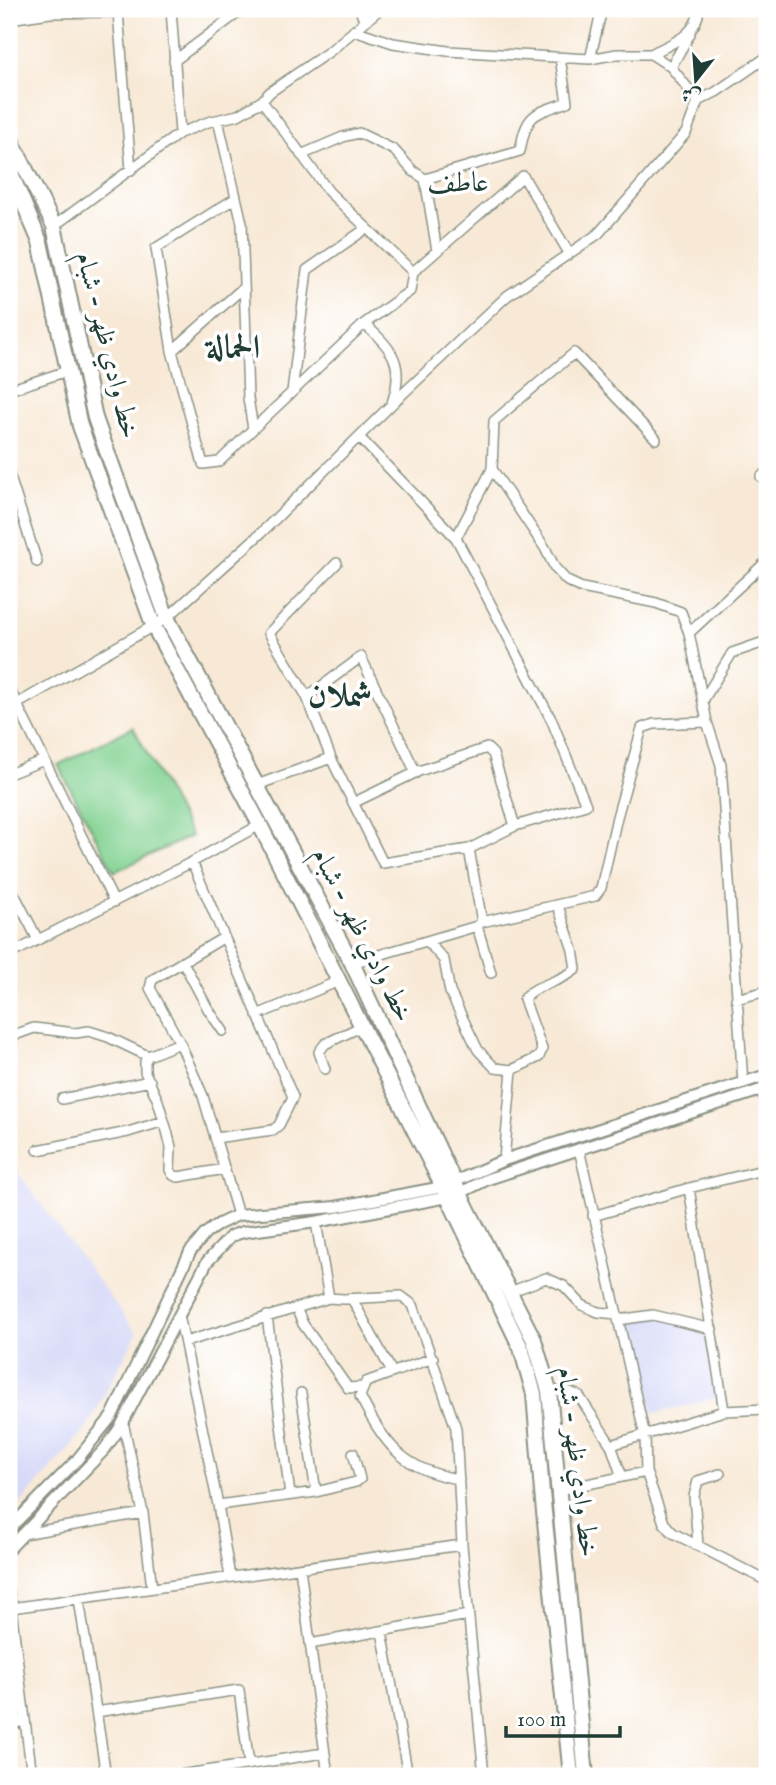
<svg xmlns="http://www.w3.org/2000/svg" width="776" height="1785" viewBox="0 0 776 1785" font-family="'IM FELL English',Amiri,serif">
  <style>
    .built { fill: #d6d8f8 }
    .green { fill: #82d292; stroke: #508863; stroke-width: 2 }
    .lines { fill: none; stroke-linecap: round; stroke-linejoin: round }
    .minor-casing { stroke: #8c9385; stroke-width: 12 }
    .tertiary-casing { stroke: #8c9385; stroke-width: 14 }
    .primary-casing { stroke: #8c9385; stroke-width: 18 }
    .minor { stroke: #fff; stroke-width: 9 }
    .tertiary { stroke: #fff; stroke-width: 10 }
    .primary { stroke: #fff; stroke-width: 14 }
    .labels { text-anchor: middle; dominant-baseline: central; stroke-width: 7; stroke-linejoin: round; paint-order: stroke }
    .street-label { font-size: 26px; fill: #1f3d34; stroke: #fff }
    .neighbourhood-label { font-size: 28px; fill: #1f3d34; stroke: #fff }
    .district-label { font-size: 33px; font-weight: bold; fill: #1f3d34; stroke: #fff }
  </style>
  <rect width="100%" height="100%" fill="#fff"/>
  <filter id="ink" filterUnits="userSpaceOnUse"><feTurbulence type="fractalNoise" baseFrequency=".0143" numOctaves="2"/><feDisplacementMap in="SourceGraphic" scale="14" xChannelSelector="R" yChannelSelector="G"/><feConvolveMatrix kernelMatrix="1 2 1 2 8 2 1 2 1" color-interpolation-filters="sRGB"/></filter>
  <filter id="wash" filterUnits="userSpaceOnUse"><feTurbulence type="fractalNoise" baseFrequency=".00686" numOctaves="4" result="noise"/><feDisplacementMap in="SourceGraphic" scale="28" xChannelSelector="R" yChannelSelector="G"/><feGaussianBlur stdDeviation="1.57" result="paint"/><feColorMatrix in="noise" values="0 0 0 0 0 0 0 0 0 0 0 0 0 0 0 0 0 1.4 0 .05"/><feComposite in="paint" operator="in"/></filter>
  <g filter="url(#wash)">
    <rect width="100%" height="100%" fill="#f8e9d6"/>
    <path class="built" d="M9 1161 137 1333 87 1428 9 1516Z
      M654 1316 707 1329 720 1397 653 1414 626 1317Z"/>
    <path class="green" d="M133 727 191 836 114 872 58 765Z"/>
  </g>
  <g filter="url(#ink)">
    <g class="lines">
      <g class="minor-casing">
        <path id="minor" d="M171 9 180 133
          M360 9 364 21
          M9 19 50 13 118 12 131 170
          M651 54C672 43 697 36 699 9
          M590 59 602 9
          M174 61 243 9
          M671 67 690 34
          M698 101 716 92 767 57
          M218 120 242 223 248 398 253 429 219 462 203 464 172 351 156 248 236 198
          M301 155 343 137 359 133 394 150 413 171 425 179 520 151C527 113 532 115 567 102L560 58
          M54 226 180 133 208 122 238 115 262 101 270 92 330 51 380 9
          M437 251 523 176 569 253
          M413 272 437 251 425 179
          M364 324C393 348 405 365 392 403
          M172 351 244 287
          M9 390 67 371
          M292 392 307 270 367 228
          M253 429 364 324 410 291 413 272 329 192 262 101
          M492 469 545 548 555 568 567 581 582 588 656 603 681 612 689 633
          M9 474 37 562
          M761 477 767 472
          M456 538 492 469 494 421 574 353 656 439
          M9 688 114 902
          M307 697 269 633 337 563
          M704 699 732 653 767 641
          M17 704 167 618 261 533 392 404 507 296 598 234 686 133 698 101 671 67 651 54H617L590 59 448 51 393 43 354 30
          M331 758 307 697 361 657 416 773
          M9 774 44 760
          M257 785 331 758 383 863 469 849
          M353 803 419 771 487 748 493 754 515 826
          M192 862 293 1097 279 1125 273 1130 215 1138
          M9 884 38 940
          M482 922 595 896 601 888 617 817 642 728 654 724 707 722
          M477 926 491 973
          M223 938 152 980 150 988 180 1043 203 1096 238 1215
          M428 942 444 960 450 992 478 1050 495 1068 512 1070 539 1057 542 1049 524 999C534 984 561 983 576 969L573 950 558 906
          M14 952 192 862 260 825
          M183 962 208 1009 223 1031
          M352 963 477 926 482 922 469 849 515 826 586 805 552 721 456 538 359 437
          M736 999 767 991
          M257 1015 339 981
          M9 1037 34 1028 75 1033 89 1031 108 1037 148 1056
          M180 1043 148 1056 145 1061V1072L158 1101 167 1131 171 1147 170 1170 173 1175 178 1177 225 1169
          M325 1069 319 1052 325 1044 362 1026
          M743 1083 721 765 707 722 689 633 767 561
          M764 1089 767 1113
          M62 1099 150 1081
          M579 1149 645 1436 646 1472 664 1523 673 1533 767 1581
          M38 1150 128 1132 164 1121
          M504 1160 512 1070
          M689 1188 724 1411
          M593 1216 689 1188 767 1169
          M316 1222 329 1298
          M510 1292 546 1278 564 1286 582 1305 598 1312 616 1314
          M352 1299 392 1372
          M296 1308 303 1324 348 1388 362 1387
          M179 1315 218 1505 230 1577
          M267 1316 290 1495
          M618 1320 653 1315 712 1329
          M185 1342 329 1298 343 1299 401 1296 413 1305 456 1428 462 1545 484 1776
          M433 1358 366 1382 360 1396C383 1443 404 1471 459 1479
          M549 1391H567L579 1396 611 1445 622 1477
          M301 1393 316 1492
          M123 1422 143 1513
          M611 1445 724 1411 767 1409
          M558 1490 646 1472
          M218 1505 316 1492 356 1482 360 1479 353 1453
          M23 1534 143 1513 152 1588
          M698 1545 694 1496 698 1481 720 1474
          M300 1568 328 1776
          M9 1592 32 1776
          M79 1599 106 1776
          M11 1608 462 1545
          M382 1631 408 1776
          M310 1644 468 1615
          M96 1712 239 1690 249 1764
          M9 1724 25 1721
          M173 1776 324 1753"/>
      </g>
      <g class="tertiary-casing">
        <path id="tertiary" d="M454 1182 504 1160 767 1075
          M460 1193 488 1179 767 1088
          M9 1529 76 1461 112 1416 190 1252 206 1233 219 1224 238 1215 335 1207 443 1187
          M9 1549 104 1450 120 1428 207 1262 231 1236 243 1232 316 1222 448 1197"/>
      </g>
      <g class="primary-casing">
        <path id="primary" d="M9 136 54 226 95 418 167 618 352 963 454 1182 534 1340 549 1391 586 1776
          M9 169 40 242 80 426 154 627 260 825 443 1187 521 1348 534 1394 542 1492 571 1776"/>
      </g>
      <use href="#minor" class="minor"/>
      <use href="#tertiary" class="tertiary"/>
      <use href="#primary" class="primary"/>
    </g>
  </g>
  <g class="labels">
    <g class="street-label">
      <text transform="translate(107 345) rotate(76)">خط وادي ظهر - شبام</text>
      <text transform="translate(362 935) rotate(63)">خط وادي ظهر - شبام</text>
      <text transform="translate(577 1462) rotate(83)">خط وادي ظهر - شبام</text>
    </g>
    <g class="neighbourhood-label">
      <text x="458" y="183">عاطف</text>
    </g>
    <g class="district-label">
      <text x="233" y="349">الحمالة</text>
      <text x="340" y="697">شملان</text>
    </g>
  </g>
  <rect width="776" height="1785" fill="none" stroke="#fff" stroke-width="35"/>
  <g transform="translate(696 80) rotate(197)" stroke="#ffffff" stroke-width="5" paint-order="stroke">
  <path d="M0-5L12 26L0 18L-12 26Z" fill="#1f3d34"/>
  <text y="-10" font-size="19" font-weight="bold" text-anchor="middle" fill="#1f3d34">ش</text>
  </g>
  <path d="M506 1726v10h114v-10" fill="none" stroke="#1f3d34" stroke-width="3.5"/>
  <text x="517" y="1726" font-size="21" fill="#1f3d34" stroke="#ffffff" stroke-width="5" paint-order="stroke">100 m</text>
</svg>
